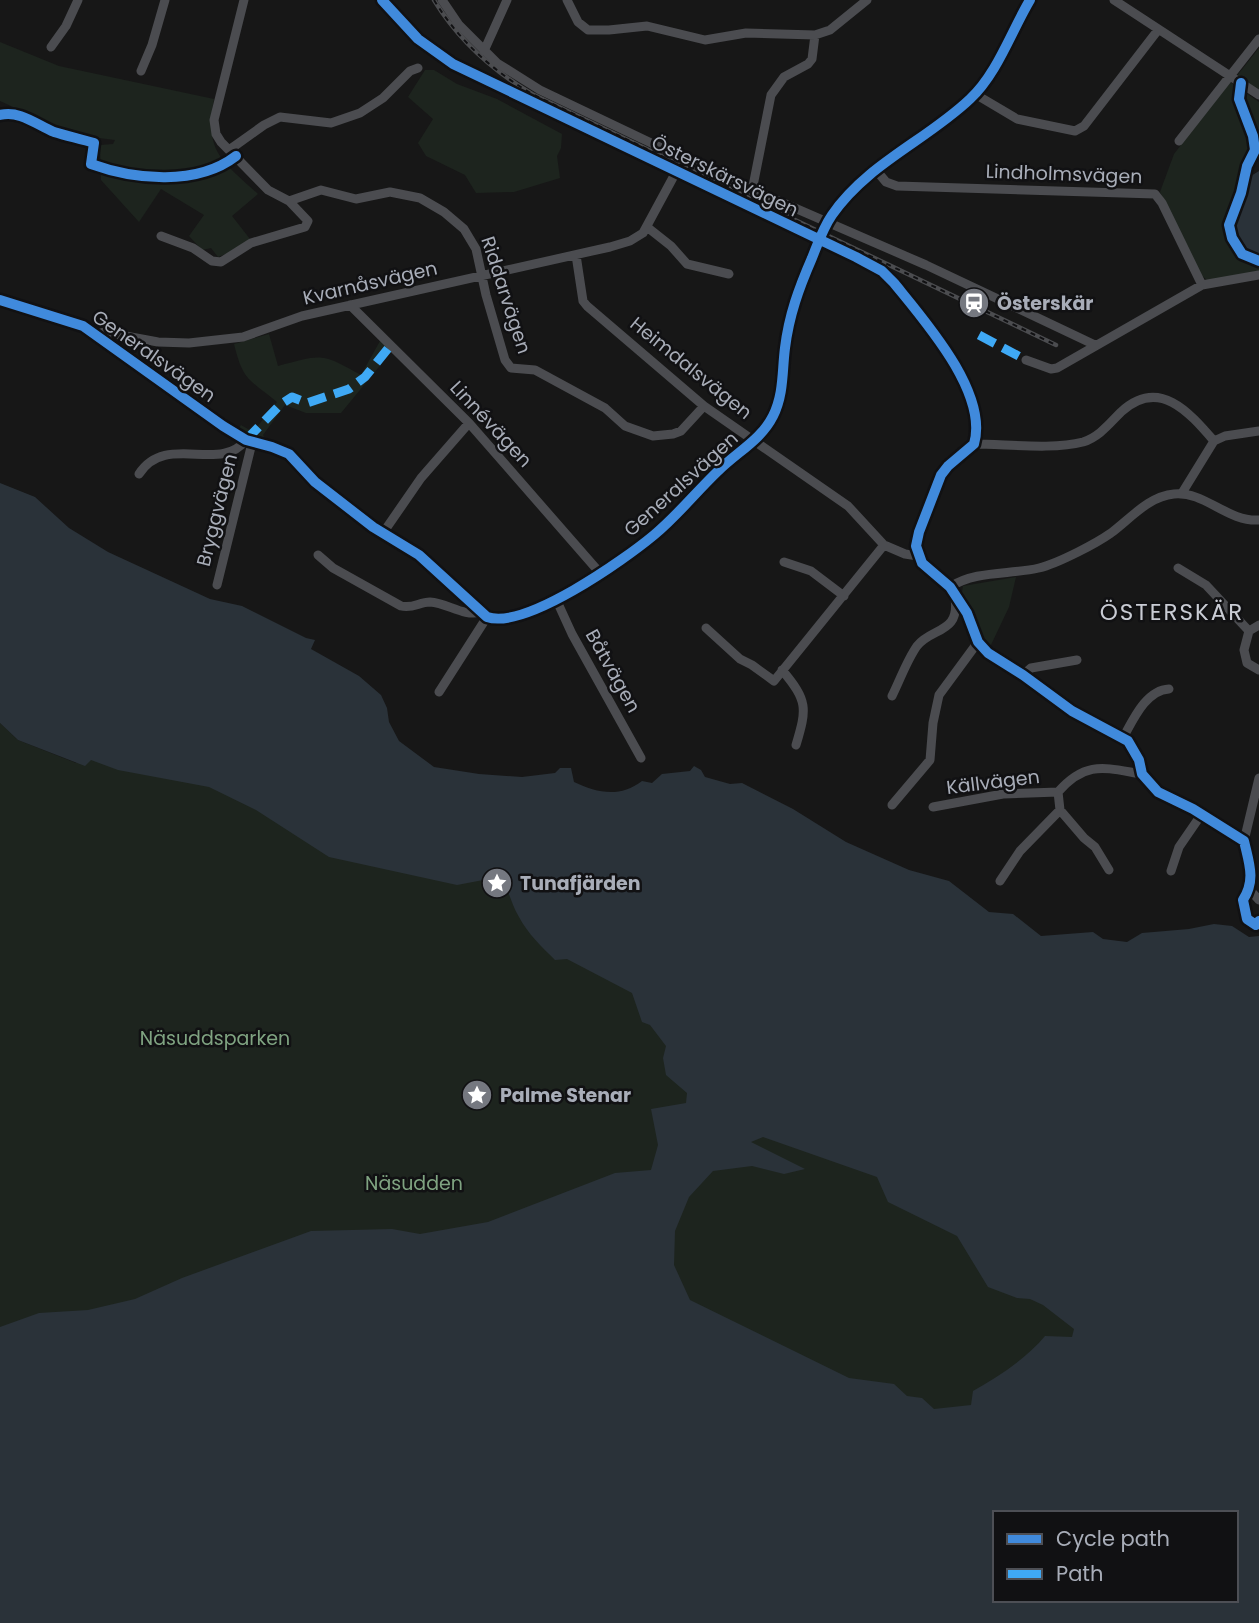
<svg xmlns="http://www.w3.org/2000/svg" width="1259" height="1623" viewBox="0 0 1259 1623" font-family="Poppins,sans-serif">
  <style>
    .green { fill: #1d241e }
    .water { fill: #2a3239; fill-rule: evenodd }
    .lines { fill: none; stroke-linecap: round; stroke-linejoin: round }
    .minor { stroke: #4b4c50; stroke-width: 9 }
    .rail-casing { stroke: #4b4c4f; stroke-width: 4.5 }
    .rail { stroke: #111113; stroke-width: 2; stroke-dasharray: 5; stroke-linecap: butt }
    .quiet { stroke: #3fa9f5; stroke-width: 9; stroke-dasharray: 18 9; stroke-linecap: butt }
    .cycleway-casing { stroke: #111113; stroke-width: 15 }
    .cycleway { stroke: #408adc; stroke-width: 10 }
    .labels { text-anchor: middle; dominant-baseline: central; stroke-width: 5; stroke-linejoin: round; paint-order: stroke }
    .street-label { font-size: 19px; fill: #a8adb8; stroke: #111113 }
    .poi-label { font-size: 19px; font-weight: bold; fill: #a8adb8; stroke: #111113; text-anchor: start }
    .park-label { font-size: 19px; fill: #7fa381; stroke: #111113 }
    .quarter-label { font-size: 23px; letter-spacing: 2px; fill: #c9ccd4; stroke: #111113 }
  </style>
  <rect width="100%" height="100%" fill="#171717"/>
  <path class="green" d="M0 42 59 66 214 99C204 152 222 161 258 194L232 216 250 239 234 251 218 257 211 248 202 250 189 236 204 215 161 189 139 222 101 180 100 145 113 144 115 140C71 136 39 119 0 101Z
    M1259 48V93L1236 77Z
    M425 70H434L457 84 497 99 562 134 561 148 557 156 560 178 514 192 476 193 465 175 426 156 418 143 433 119 408 97Z
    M1230 82 1259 102V154L1231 220C1230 238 1241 254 1259 259V273L1207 280 1201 275 1160 192 1174 154Z
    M269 334 278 366C323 354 321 353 361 375L380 341 392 351 341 413H306L285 405 263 435 265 439 253 437 239 428 241 425 253 432 277 402C249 379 243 381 234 344Z
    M1016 577 1009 607 990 647C976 632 973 609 962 592L963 586Z
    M116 666 1259 1192 995 1513 0 1471V723L18 740 76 763Z"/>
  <path class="water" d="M1259 171V258C1244 254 1227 235 1233 219 1236 212 1241 205 1244 198 1246 191 1248 183 1251 176Z
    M0 483 35 497 69 528 108 552 210 599 242 606 306 638 315 640 311 649 359 676 381 695 387 708 389 722 399 741 434 767 479 774 522 777 555 773 560 768H571L574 782C597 793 620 798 642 781L652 783 662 774 690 771 694 766 701 770 705 777 730 784 742 783 793 809 846 842 909 870 949 881 989 912 1013 914 1041 936 1093 932 1103 939 1127 942 1142 933 1189 929 1214 924 1232 926 1249 937 1259 936V1623H0V1327L39 1313 88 1310 135 1299 182 1278 311 1231 392 1229 420 1234 488 1222 615 1173 651 1170 658 1145 651 1109 686 1103 687 1093 666 1075 663 1058 666 1046 650 1025 642 1022 632 993 567 959 555 960C542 947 528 934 519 917 511 904 509 888 499 877L457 885 329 857 256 810 209 787 118 770 91 760 85 766 18 740 0 723ZM763 1137 877 1177 888 1202 957 1236 988 1287 1017 1298 1030 1299 1043 1305 1074 1329 1072 1337 1045 1336C1027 1358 998 1377 973 1391L971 1405 934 1409 922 1398 907 1396 894 1384 849 1378 690 1300 674 1265 675 1231 689 1197 713 1171 752 1166 784 1174 805 1169 751 1142ZM995 1513H1236V1600H995Z"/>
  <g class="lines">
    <path class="minor" d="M244 0 214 120 216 134 221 142 268 190 289 201 321 190 356 199 390 192 420 198 444 212 464 229 476 249 486 295 505 360 511 368 535 370 605 408 625 426 653 436 673 434 681 431 704 406
      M382 0 418 39 453 64 856 257 882 271 894 283C924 320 989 393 974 444L948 466 941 475 919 532 916 546 922 563 950 587 967 613 978 642 988 653 1023 675 1072 711 1128 741 1139 760 1142 774 1158 792 1193 809 1244 841C1249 863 1256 880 1243 900L1247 919 1256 925 1259 921
      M442 0 459 25 497 63 540 90 712 172 926 265 1095 345
      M567 0 578 22 588 30H609L647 26 705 40 746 33 815 35 830 30 867 0
      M1114 0 1259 95
      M51 47 66 26 78 0
      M484 51 507 0
      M141 71 152 45 165 0
      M975 94 1017 119 1075 131 1084 126 1158 30
      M1179 141 1259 39
      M229 150 264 125 280 117 331 123 360 113 383 98 410 71 418 68
      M876 170 886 182 897 186 1155 194 1162 203 1202 285
      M752 191 771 95 784 77 808 64 812 59 815 35
      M647 227 671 246 687 264 729 274
      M161 236 193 248 212 261 221 262 251 243 305 227 308 221 289 201
      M576 255 583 301 587 306 704 406 848 506 884 545 905 554 918 556
      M0 300 83 326 223 426 246 440 272 447 289 454 315 482 373 527 419 555 487 617C525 630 624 560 654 535 677 516 696 492 718 471 737 452 761 440 773 416 784 394 782 371 785 348 789 315 799 288 812 258 818 243 823 228 832 215 867 164 927 140 970 99 997 74 1011 32 1030 0
      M350 305 469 423 600 573
      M95 335 104 332 158 342 189 343 243 337 302 316 610 247 630 241 643 233 676 172
      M1026 360 1051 369 1057 368 1202 285 1259 275
      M974 444C1006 444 1053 450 1083 442 1099 437 1109 424 1121 412 1159 377 1189 412 1214 441
      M139 474C166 432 220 474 246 440
      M1182 493 1214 441 1225 436 1259 431
      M383 533 421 478 469 423
      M318 555 333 568 401 606C413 609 419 602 430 602 448 603 463 617 481 612
      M784 562 811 571 844 596
      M1178 568 1206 585 1249 631
      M217 585 252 443
      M950 587C976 570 1010 575 1039 568 1052 565 1066 558 1078 552 1090 546 1101 540 1111 533 1130 519 1149 496 1174 494 1205 491 1227 522 1259 520
      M556 599 572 634 641 758
      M1259 625 1249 631 1244 650 1247 663 1259 670
      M706 628 740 659 752 665 774 681 884 545
      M782 670C808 701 807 708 796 745
      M1023 675 1031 668 1077 660
      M439 692 487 617
      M892 696C900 680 907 660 917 646 932 627 960 634 955 598
      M1123 738C1133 720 1146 690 1169 689
      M892 805 930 760 933 723 939 695 978 642
      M933 807 1003 794 1058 792
      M1060 810 1084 838 1095 847 1109 870
      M1244 841 1259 778
      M1171 871 1179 847 1201 815
      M1000 881 1020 851 1060 810 1058 792C1086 760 1105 768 1142 774
      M1250 890 1259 900"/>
    <g class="rail-casing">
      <path id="rail" d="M434 0C459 41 492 70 532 94L1056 345"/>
    </g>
    <use href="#rail" class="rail"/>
    <path class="quiet" d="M979 335 1026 360
      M246 440 280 405 292 397 307 403 349 389 365 377 390 346"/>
    <g class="cycleway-casing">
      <path id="cycleway" d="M382 0 418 39 453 64 856 257 882 271 894 283C924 320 989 393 974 444L948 466 941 475 919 532 916 546 922 563 950 587 967 613 978 642 988 653 1023 675 1072 711 1128 741 1139 760 1142 774 1158 792 1193 809 1244 841C1249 863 1256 880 1243 900L1247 919 1256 925 1259 921
        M1241 83 1239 99 1253 136 1255 150 1247 166 1241 193 1229 225 1232 238 1242 254 1259 261
        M0 115C20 110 37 125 54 132 67 136 81 139 94 143L91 164C135 180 197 186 236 156
        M0 300 83 326 223 426 246 440 272 447 289 454 315 482 373 527 419 555 487 617C525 630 624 560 654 535 677 516 696 492 718 471 737 452 761 440 773 416 784 394 782 371 785 348 789 315 799 288 812 258 818 243 823 228 832 215 867 164 927 140 970 99 997 74 1011 32 1030 0"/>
    </g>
    <use href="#cycleway" class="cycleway"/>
  </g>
  <defs>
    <g id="station-disc" transform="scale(1.575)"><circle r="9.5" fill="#757880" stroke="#111113"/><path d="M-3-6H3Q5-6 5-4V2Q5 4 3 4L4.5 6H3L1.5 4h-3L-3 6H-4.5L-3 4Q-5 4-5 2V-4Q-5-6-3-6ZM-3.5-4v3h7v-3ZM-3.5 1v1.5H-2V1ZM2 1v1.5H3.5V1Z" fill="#fff"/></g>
    <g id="sight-disc" transform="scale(1.575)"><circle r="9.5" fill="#757880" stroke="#111113"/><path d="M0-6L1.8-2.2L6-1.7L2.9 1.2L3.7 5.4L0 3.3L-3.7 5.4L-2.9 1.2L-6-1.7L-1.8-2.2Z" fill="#fff"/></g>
  </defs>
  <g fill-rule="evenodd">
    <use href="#station-disc" x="974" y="303"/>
    <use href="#sight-disc" x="497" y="883"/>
    <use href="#sight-disc" x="477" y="1095"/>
  </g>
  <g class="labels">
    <g class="street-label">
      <text transform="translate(1064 174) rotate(2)">Lindholmsvägen</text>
      <text transform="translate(725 176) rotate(26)">Österskärsvägen</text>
      <text transform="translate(370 283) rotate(-13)">Kvarnåsvägen</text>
      <text transform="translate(506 295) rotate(72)">Riddarvägen</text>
      <text transform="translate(154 356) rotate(35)">Generalsvägen</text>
      <text transform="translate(691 368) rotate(39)">Heimdalsvägen</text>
      <text transform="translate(491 424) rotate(47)">Linnévägen</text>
      <text transform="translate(681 484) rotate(-42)">Generalsvägen</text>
      <text transform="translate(217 510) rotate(-76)">Bryggvägen</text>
      <text transform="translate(613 671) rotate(61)">Båtvägen</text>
      <text transform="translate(993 782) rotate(-7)">Källvägen</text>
    </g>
    <g class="poi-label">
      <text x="997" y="303">Österskär</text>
      <text x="520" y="883">Tunafjärden</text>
      <text x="500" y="1095">Palme Stenar</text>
    </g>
    <g class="park-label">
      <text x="215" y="1038">Näsuddsparken</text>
      <text x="414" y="1183">Näsudden</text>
    </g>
    <g class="quarter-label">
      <text x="1172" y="612">ÖSTERSKÄR</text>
    </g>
  </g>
  <rect x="993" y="1511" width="245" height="91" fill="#111113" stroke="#4d4f55" stroke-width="2"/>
  <rect x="1007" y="1534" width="35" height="10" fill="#408adc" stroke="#4d4f55" stroke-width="2"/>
  <text x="1056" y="1546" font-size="21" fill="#a8adb8">Cycle path</text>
  <rect x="1007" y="1569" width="35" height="10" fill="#3fa9f5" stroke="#4d4f55" stroke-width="2"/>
  <text x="1056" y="1581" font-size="21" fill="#a8adb8">Path</text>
</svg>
